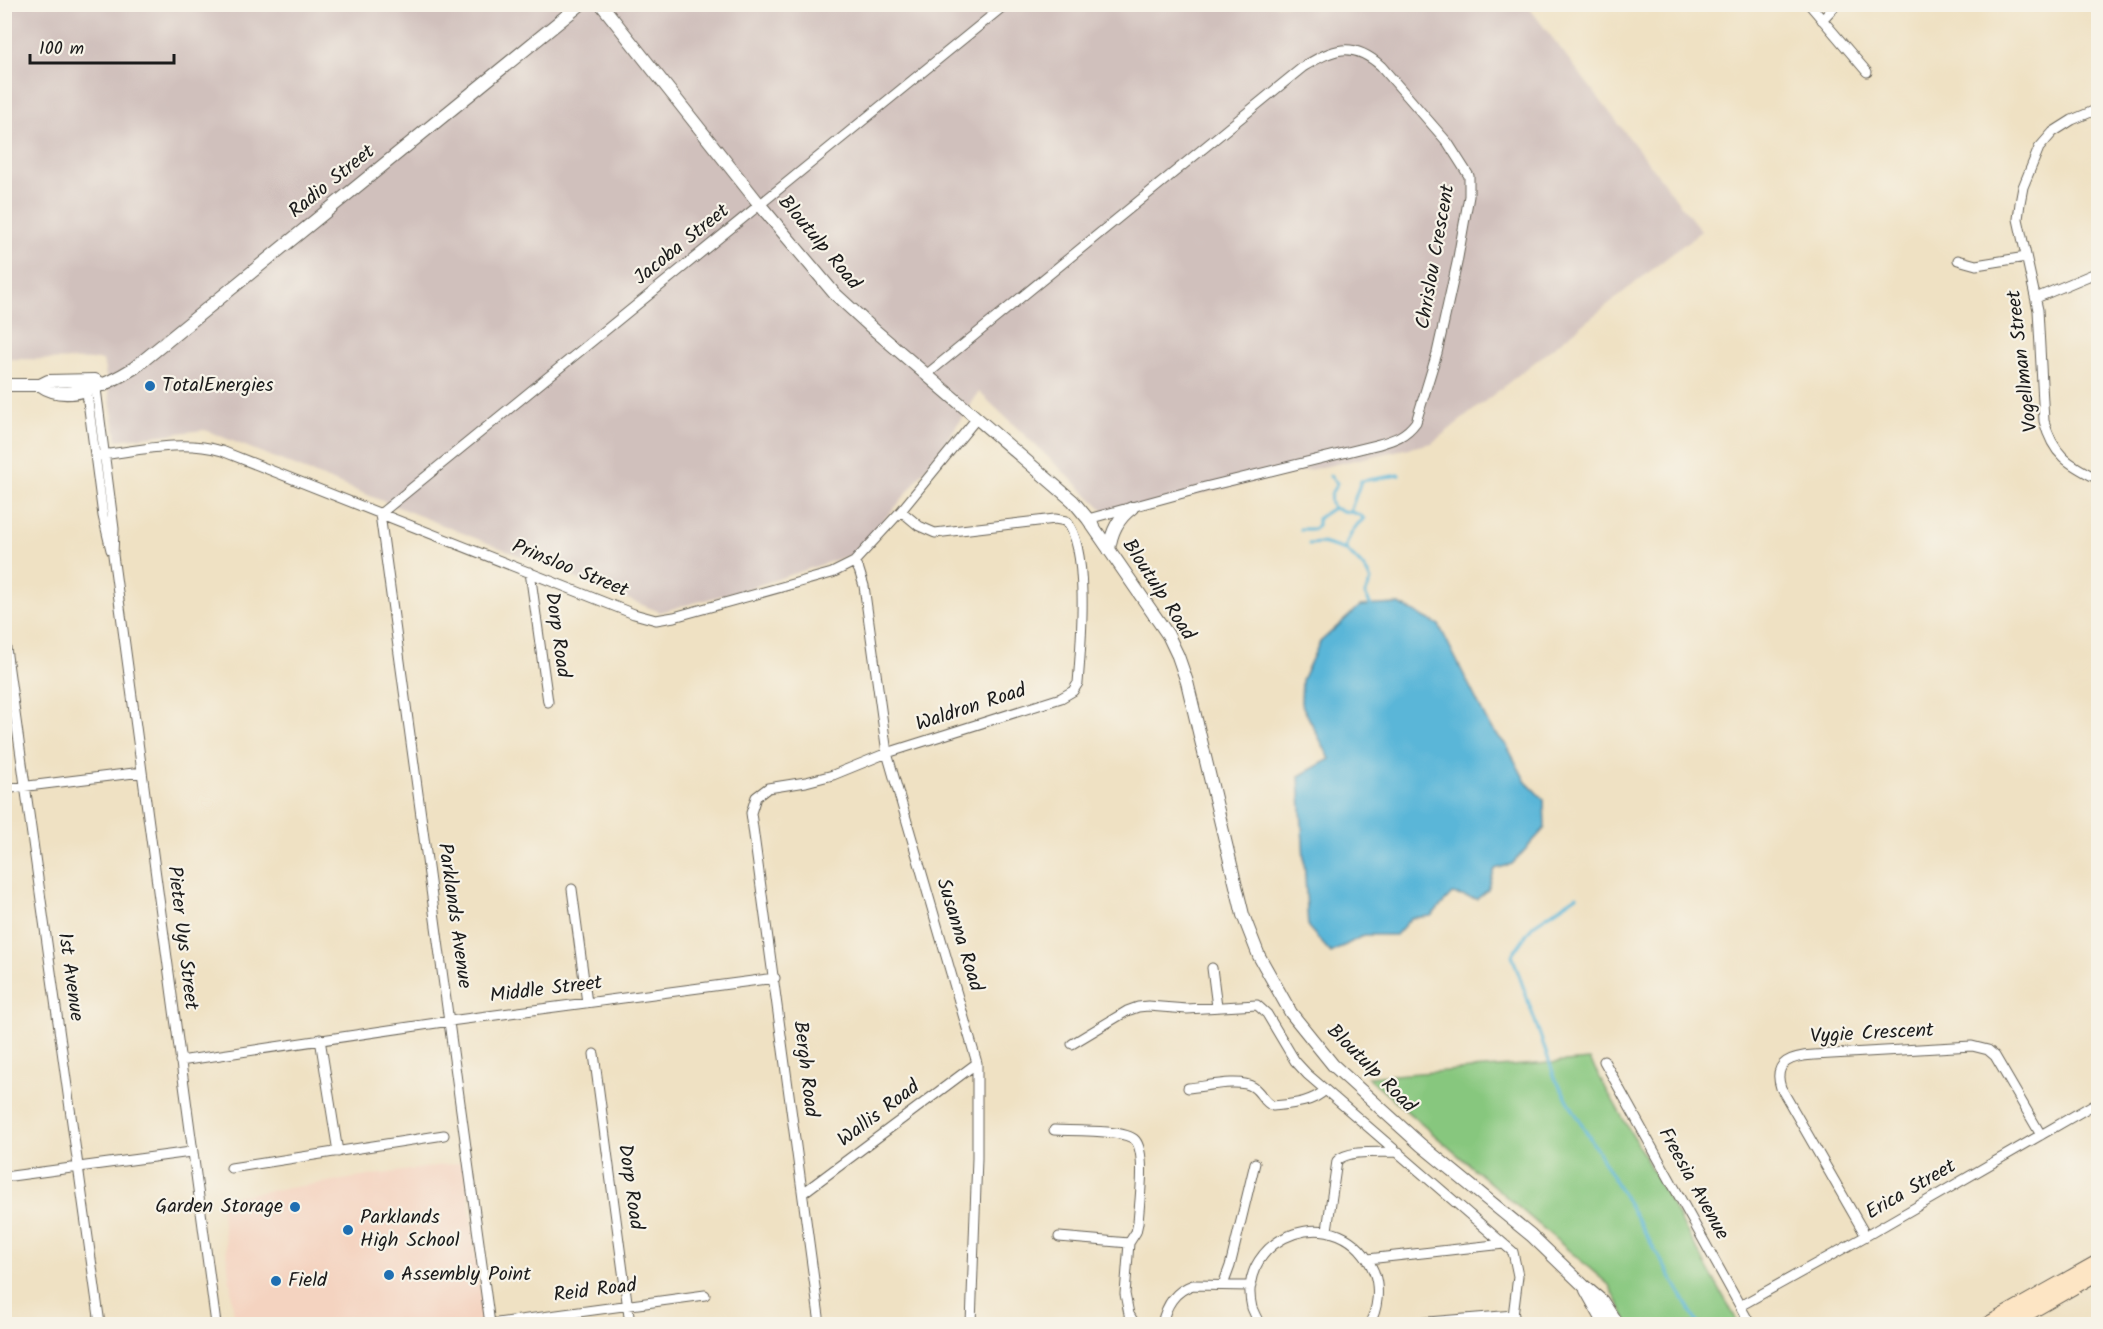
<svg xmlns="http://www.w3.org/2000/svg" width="2103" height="1329" viewBox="0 0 2103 1329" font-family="Kalam,sans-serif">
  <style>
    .built { fill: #f4d3c0 }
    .industrial { fill: #d0c0bc }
    .green { fill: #87c77e; stroke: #52724d; stroke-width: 1.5 }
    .water { fill: #5ab6d8; stroke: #3b697a; stroke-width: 1.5 }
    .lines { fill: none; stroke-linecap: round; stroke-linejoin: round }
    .stream { stroke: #5ab6d8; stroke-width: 3 }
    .minor-casing { stroke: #666156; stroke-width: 11 }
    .tertiary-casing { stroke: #666156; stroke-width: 14 }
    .secondary-casing { stroke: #666156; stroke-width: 16 }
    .minor { stroke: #fff; stroke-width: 9 }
    .tertiary { stroke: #fff; stroke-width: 12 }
    .secondary { stroke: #fde5c4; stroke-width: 14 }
    .poi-dot { fill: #1f6fb2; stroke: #f7f3e8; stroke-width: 2 }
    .labels { text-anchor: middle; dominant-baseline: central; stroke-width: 4.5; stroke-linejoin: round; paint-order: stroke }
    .street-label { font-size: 20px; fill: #1c1c1c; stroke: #f7f3e8 }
    .poi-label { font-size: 20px; fill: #1c1c1c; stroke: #f7f3e8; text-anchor: start }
  </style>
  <rect width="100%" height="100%" fill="#f7f3e8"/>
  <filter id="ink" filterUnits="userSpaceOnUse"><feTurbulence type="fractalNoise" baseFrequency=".0167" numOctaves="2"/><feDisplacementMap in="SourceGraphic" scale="12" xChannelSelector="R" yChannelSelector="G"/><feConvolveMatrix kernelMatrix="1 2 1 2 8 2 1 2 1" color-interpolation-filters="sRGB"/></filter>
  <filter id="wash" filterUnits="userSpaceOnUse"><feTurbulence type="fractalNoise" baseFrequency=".008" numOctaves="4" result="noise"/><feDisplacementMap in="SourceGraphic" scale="24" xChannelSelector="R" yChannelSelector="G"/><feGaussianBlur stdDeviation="1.35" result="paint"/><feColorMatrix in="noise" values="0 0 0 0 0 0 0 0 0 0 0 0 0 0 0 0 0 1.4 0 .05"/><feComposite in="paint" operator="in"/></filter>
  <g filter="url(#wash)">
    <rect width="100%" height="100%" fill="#efe1c3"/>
    <path class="built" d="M464 1162 485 1324H235L220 1198Z"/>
    <path class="industrial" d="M5 5H1527L1701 231 1432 443 1108 514 979 392 945 443 900 502 851 555 750 588 660 612 205 430 117 440 103 360 5 359Z"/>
    <path class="green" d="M1590 1060 1739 1324H1629L1609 1285 1367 1077Z"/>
    <path class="water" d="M1399 604 1439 625 1490 727 1507 746 1526 782 1544 800 1545 828 1512 864 1495 869 1488 890 1477 899 1452 894 1431 916 1411 918 1396 935H1364L1331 953 1308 927 1299 776 1330 759 1301 703 1302 680 1320 642 1360 606Z"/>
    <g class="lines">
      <path class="stream" d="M1330 476 1337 483C1336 488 1332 489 1331 495 1326 518 1355 506 1364 519 1354 525 1349 537 1345 548 1355 560 1366 566 1371 581L1365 594 1371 606
        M1350 512 1361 481 1399 475
        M1300 529H1314L1318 525V518L1333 508
        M1309 544 1322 543 1346 550
        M1577 896 1533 925 1512 955 1555 1078 1698 1324"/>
    </g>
  </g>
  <g filter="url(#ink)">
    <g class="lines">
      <g class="minor-casing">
        <path id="minor" d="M1809 4 1867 72
          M1822 20 1837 4
          M2098 109 2072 120 2053 132 2039 148 2023 187 2020 203 2018 219 2038 310 2044 421C2053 455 2068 464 2098 479
          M1958 260 1976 265 2026 257
          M2036 298 2098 272
          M926 375 1303 67C1333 49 1352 40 1381 66L1448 143 1469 176V196L1457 263 1437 353 1416 422C1405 437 1393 440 1376 445L1205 487 1088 519
          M95 381 114 529 113 555 216 1324
          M86 386 103 516 111 550
          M95 456C137 451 180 439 222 451L634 614 656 620 674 617 832 573 854 562 901 511 977 418
          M854 562 859 570 864 586 887 753 977 1063V1158L971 1324
          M530 572 548 702
          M4 634 100 1324
          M4 789 142 772
          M572 889 587 1003
          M1212 968 1217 1007
          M320 1039 338 1152
          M1072 1044 1127 1011 1138 1007 1148 1006 1187 1009 1257 1005 1267 1014 1295 1061 1307 1074 1513 1252 1518 1276 1512 1324
          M594 1054 630 1324
          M180 1061 450 1021 775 978
          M1604 1061 1750 1324
          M1188 1088C1204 1087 1240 1078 1253 1087 1261 1092 1264 1103 1273 1106 1291 1104 1312 1103 1325 1090
          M1054 1130C1071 1131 1125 1129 1135 1140 1147 1153 1139 1205 1138 1223L1136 1232 1129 1243 1125 1294 1129 1314 1135 1324
          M231 1168 444 1135
          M4 1177 191 1152
          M803 1193 977 1063
          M1327 1230 1337 1161C1348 1149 1383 1153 1399 1152
          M1866 1236 1781 1088C1772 1061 1793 1056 1814 1055L1972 1046 1988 1050 1995 1056 2041 1135
          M1059 1237 1129 1243
          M1368 1259 1504 1244
          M1223 1285 1230 1266 1255 1163
          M1740 1306 1866 1236 2098 1102
          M490 1324 380 514 1006 4
          M490 1324 705 1295
          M820 1324 751 813 756 797 768 788 806 782 833 775 887 753 1061 698 1073 691 1078 683C1081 646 1090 548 1066 521L1055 519 935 533 919 526 901 511
          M1162 1324C1166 1306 1174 1291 1193 1285L1251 1286
          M1260 1324C1257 1319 1254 1313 1252 1308 1234 1235 1342 1195 1374 1272 1380 1288 1378 1310 1369 1324
          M1403 1324 1514 1315"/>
      </g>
      <g class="tertiary-casing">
        <path id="tertiary" d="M601 4 760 205 834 293 871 327 1073 501 1088 519 1168 635 1178 656 1187 682 1243 915 1259 956 1291 1013 1333 1065 1421 1145 1531 1235 1584 1286 1602 1301 1617 1324
          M4 385H40L48 381 95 380 104 385
          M40 385C67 405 110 383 134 368L581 4
          M1109 550C1111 533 1118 518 1132 508
          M1586 1290 1605 1324"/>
      </g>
      <g class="secondary-casing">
        <path id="secondary" d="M1988 1324 2098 1262
          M2009 1324 2098 1273"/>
      </g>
      <use href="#minor" class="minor"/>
      <use href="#tertiary" class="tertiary"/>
      <use href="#secondary" class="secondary"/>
    </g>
  </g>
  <g class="poi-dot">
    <circle cx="150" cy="386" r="6"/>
    <circle cx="295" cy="1207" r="6"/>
    <circle cx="348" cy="1230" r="6"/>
    <circle cx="389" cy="1275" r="6"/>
    <circle cx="276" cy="1281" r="6"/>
  </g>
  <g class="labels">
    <g class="street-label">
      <text transform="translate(332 182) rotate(-39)">Radio Street</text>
      <text transform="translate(819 243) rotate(50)">Bloutulp Road</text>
      <text transform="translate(682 245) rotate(-39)">Jacoba Street</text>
      <text transform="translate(1436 257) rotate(-80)">Chrislou Crescent</text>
      <text transform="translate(2023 361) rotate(-97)">Vogellman Street</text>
      <text transform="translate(570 569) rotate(22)">Prinsloo Street</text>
      <text transform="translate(1158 590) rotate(57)">Bloutulp Road</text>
      <text transform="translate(557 635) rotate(82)">Dorp Road</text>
      <text transform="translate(971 708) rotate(-18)">Waldron Road</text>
      <text transform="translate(454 916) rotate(82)">Parklands Avenue</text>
      <text transform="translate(959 935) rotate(73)">Susanna Road</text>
      <text transform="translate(182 938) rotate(83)">Pieter Uys Street</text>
      <text transform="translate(70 977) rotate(82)">1st Avenue</text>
      <text transform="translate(546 990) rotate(-7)">Middle Street</text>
      <text transform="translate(1872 1034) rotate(-3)">Vygie Crescent</text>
      <text transform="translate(805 1069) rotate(83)">Bergh Road</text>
      <text transform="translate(1371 1069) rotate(45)">Bloutulp Road</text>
      <text transform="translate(879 1114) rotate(-37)">Wallis Road</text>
      <text transform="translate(1693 1184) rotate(61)">Freesia Avenue</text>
      <text transform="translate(630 1187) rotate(82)">Dorp Road</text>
      <text transform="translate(1911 1190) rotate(-30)">Erica Street</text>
      <text transform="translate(595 1291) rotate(-7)">Reid Road</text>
    </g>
    <g class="poi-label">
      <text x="162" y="386">TotalEnergies</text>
      <text x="283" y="1207" text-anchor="end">Garden Storage</text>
      <text x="360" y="1218">Parklands<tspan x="360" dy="23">High School</tspan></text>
      <text x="401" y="1275">Assembly Point</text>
      <text x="288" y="1281">Field</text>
    </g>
  </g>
  <rect width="2103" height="1329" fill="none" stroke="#f7f3e8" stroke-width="24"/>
  <path d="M30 54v9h144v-9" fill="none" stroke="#1c1c1c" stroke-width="3"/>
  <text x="39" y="54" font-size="18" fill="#1c1c1c" stroke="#f7f3e8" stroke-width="4.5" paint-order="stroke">100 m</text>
</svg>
